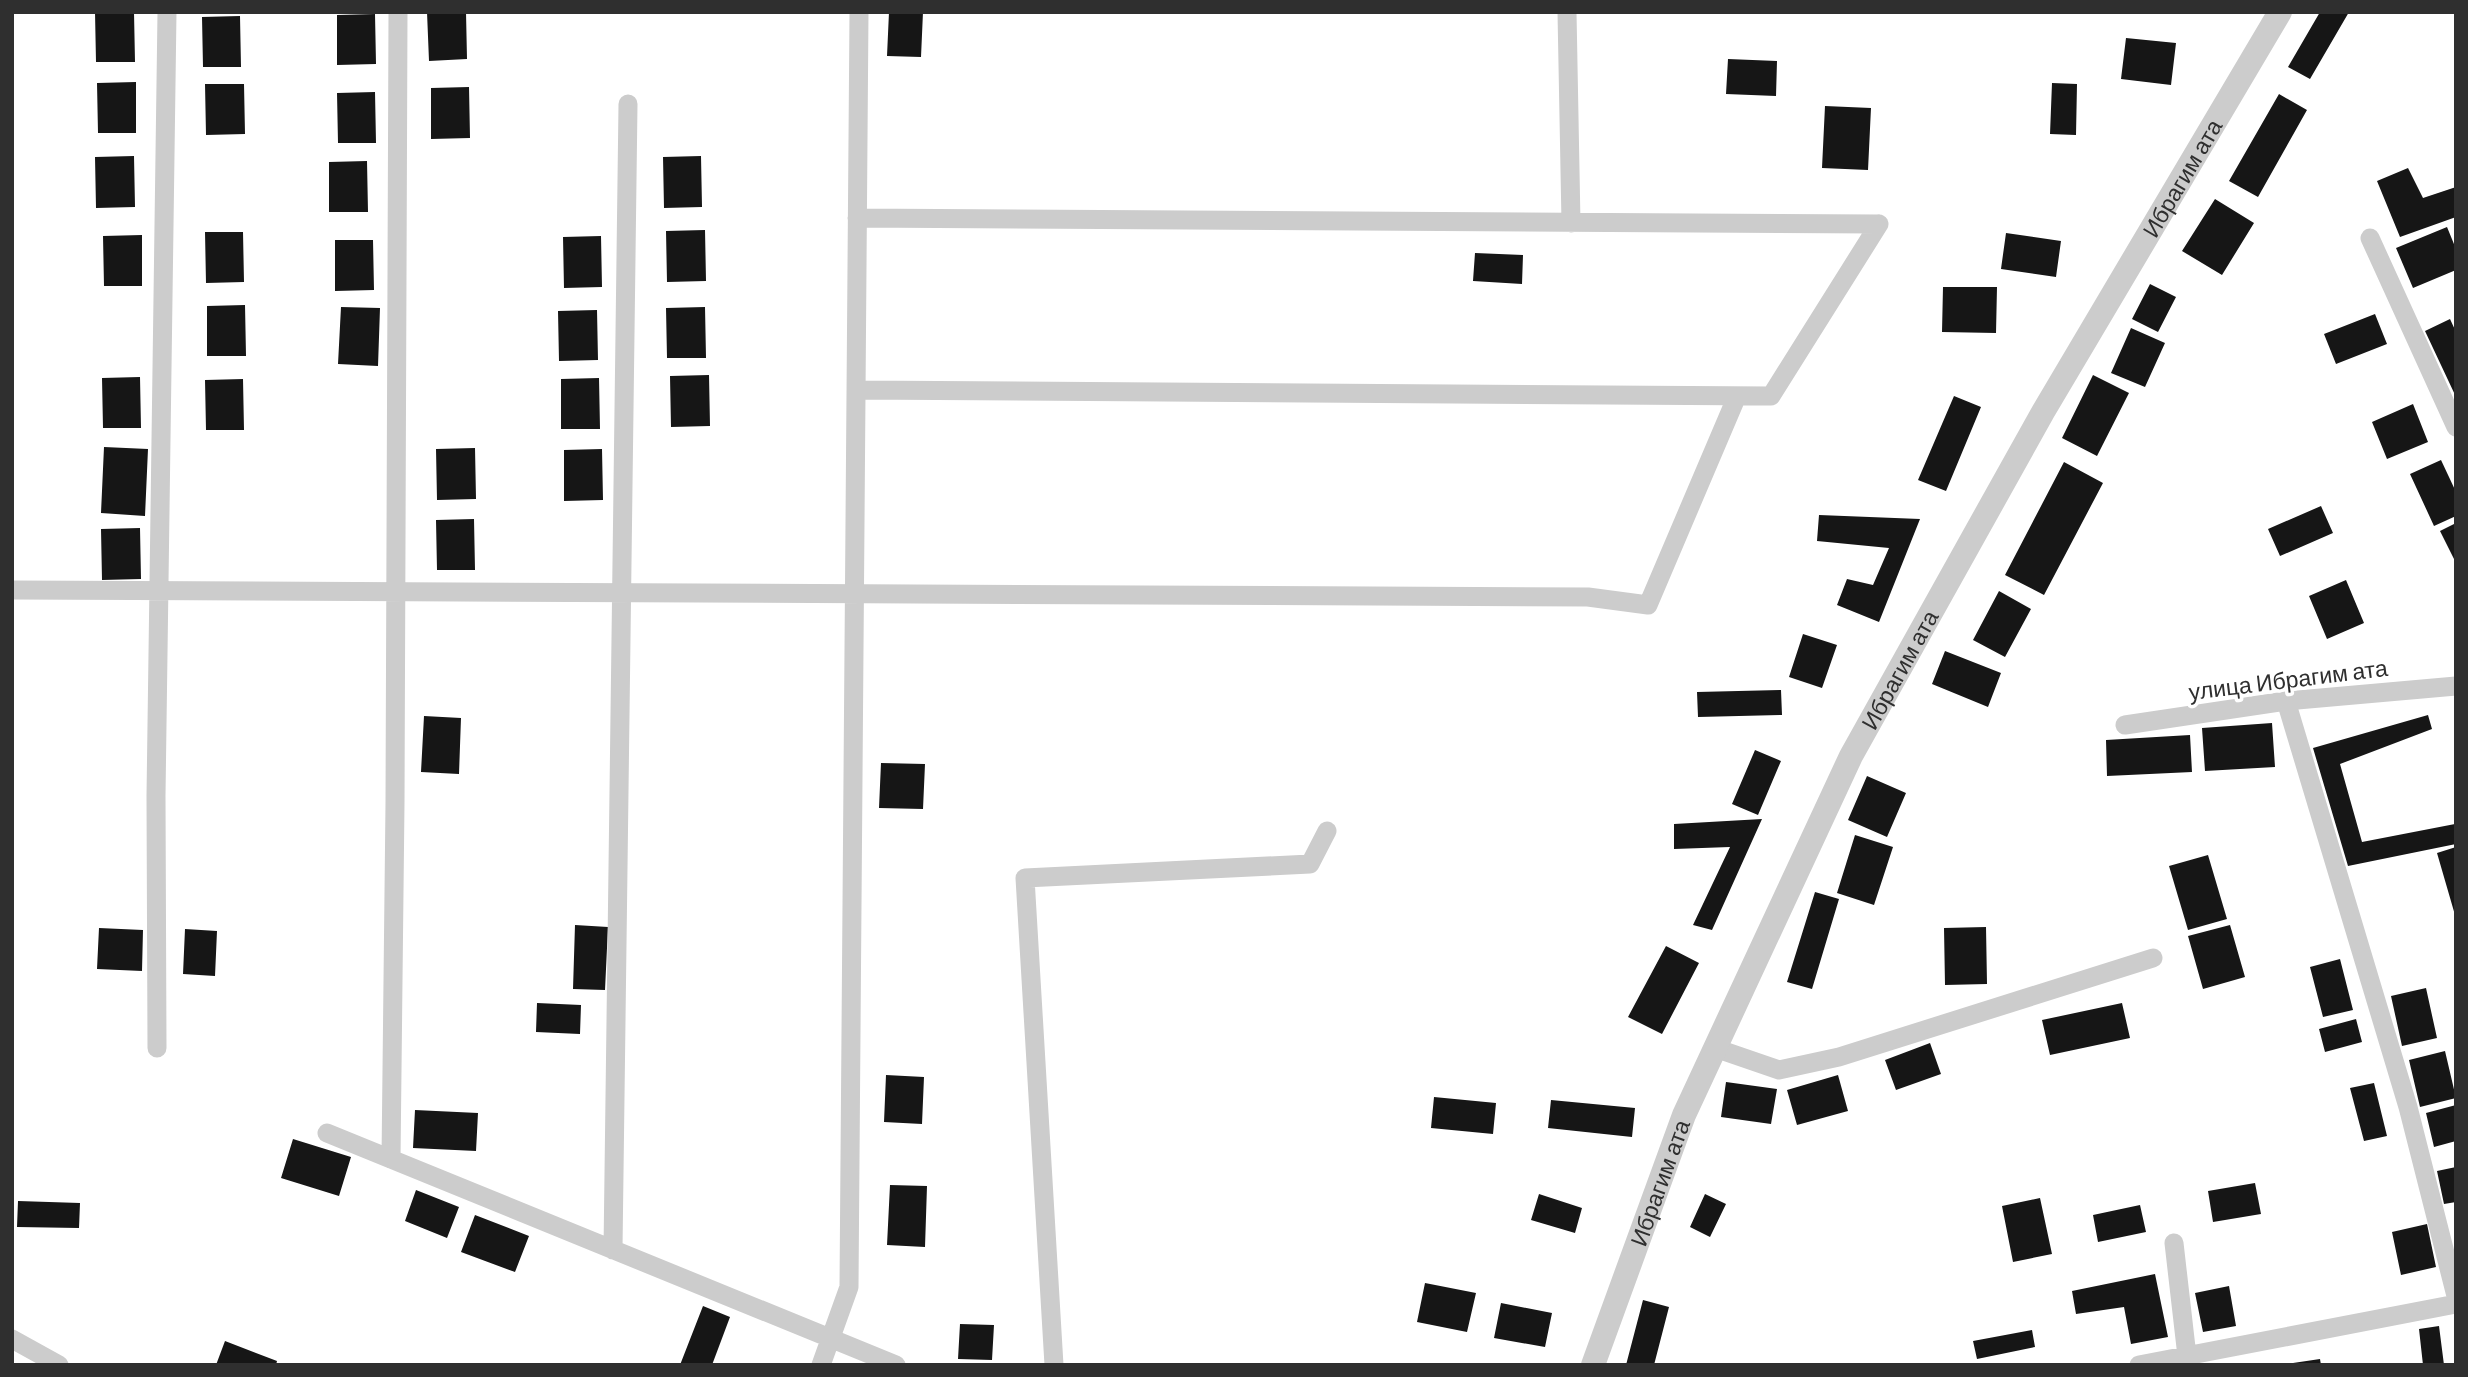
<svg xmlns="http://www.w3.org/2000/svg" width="2468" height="1377" viewBox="0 0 2468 1377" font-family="Barlow,sans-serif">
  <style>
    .building { fill: #161616 }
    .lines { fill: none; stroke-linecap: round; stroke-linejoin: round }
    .minor { stroke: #ccc; stroke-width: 19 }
    .tertiary { stroke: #ccc; stroke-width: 24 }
    .labels { text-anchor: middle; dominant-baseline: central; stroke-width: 7; stroke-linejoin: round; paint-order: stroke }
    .street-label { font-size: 23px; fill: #2f2f2f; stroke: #fff }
  </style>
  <rect width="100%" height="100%" fill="#fff"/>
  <path class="building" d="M95 12H134L135 62H96Z
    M427 12H466L467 59 429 61Z
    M889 12H923L921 57 887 56Z
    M2320 12H2349L2310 79 2288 67Z
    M375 14 376 64 337 65V15Z
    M240 16 241 67H203L202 17Z
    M2126 38 2176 43 2171 85 2121 79Z
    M1728 59 1777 61 1776 96 1726 94Z
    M136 82V133H98L97 83Z
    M2052 83 2077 84 2076 135 2050 134Z
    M205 84H244L245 134 206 135Z
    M469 87 470 138 431 139V88Z
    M375 92 376 143H338L337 93Z
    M2279 94 2307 110 2258 197 2229 181Z
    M1825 106 1871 108 1868 170 1822 168Z
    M134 156 135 207 96 208 95 157Z
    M701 156 702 207 664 208 663 157Z
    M367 161 368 212H329V162Z
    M2408 168 2423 198 2456 187V217L2400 237 2377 181Z
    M2215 199 2254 223 2222 275 2182 251Z
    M2447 227 2456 249V270L2413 288 2396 248Z
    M705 230 706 281 667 282 666 231Z
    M205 232H243L244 282 206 283Z
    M2006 233 2061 241 2056 277 2001 269Z
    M142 235V286H104L103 236Z
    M601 236 602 287 564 288 563 237Z
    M335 240H373L374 290 335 291Z
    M1475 253 1523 255 1522 284 1473 281Z
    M2150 284 2176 297 2158 332 2132 319Z
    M1943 287H1997L1996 333 1942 332Z
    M245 305 246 356H207V306Z
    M341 307 380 308 378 366 338 364Z
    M705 307 706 358H667L666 308Z
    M597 310 598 360 559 361 558 311Z
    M2375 314 2387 344 2336 364 2324 334Z
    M2450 319 2456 332V397L2425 331Z
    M2131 328 2165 343 2145 387 2111 373Z
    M709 375 710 426 671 427 670 376Z
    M2093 375 2129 393 2097 456 2062 438Z
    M140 377 141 428H103L102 378Z
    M599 378 600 429H561V379Z
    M243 379 244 430H206L205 380Z
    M1954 396 1981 407 1946 491 1918 480Z
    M2413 404 2428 442 2387 459 2372 422Z
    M104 447 148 449 145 516 101 513Z
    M475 448 476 499 437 500 436 449Z
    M602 449 603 500 564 501V450Z
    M2441 460 2456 492V516L2434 526 2410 474Z
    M2064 462 2103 483 2044 595 2005 575Z
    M2321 506 2333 533 2280 556 2268 529Z
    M1819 515 1920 519 1879 622 1837 605 1847 579 1873 585 1889 548 1817 541Z
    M474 519 475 570H437L436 520Z
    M2456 523V563L2440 531Z
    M140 528 141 579 102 580 101 529Z
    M2346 580 2364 623 2327 639 2309 596Z
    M1999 591 2031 609 2005 657 1973 640Z
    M1803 634 1837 645 1822 688 1789 677Z
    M1945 651 2001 673 1988 707 1932 684Z
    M1781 690 1782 715 1698 717 1697 692Z
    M2428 715 2432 729 2340 764 2362 842 2455 824 2456 844 2348 866 2313 748Z
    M424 716 461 718 459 774 421 772Z
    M2272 723 2275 767 2205 771 2202 728Z
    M2190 735 2192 772 2107 776 2106 740Z
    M1755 750 1781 761 1758 815 1732 804Z
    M881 763 925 764 923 809 879 808Z
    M1867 776 1906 793 1887 837 1848 820Z
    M1762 819 1712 930 1693 925 1730 847 1674 849V824Z
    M1855 835 1893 847 1874 905 1837 893Z
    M2456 847V915H2455L2437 853Z
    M2208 855 2227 919 2188 930 2169 866Z
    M1815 892 1839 899 1812 989 1787 982Z
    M575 925 608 927 605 990 573 989Z
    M2230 925 2245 977 2203 989 2188 936Z
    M1986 927 1987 984 1945 985 1944 928Z
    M99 928 143 930 142 971 97 969Z
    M185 929 217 931 215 976 183 974Z
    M1666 946 1699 963 1662 1034 1628 1017Z
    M2340 959 2353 1010 2323 1017 2310 967Z
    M2426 988 2437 1038 2402 1046 2391 996Z
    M537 1003 581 1005 580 1034 536 1032Z
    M2122 1003 2130 1038 2050 1055 2042 1020Z
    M2356 1019 2362 1042 2325 1052 2319 1029Z
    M1930 1043 1941 1074 1896 1090 1885 1060Z
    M2445 1051 2456 1098 2420 1107 2409 1060Z
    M886 1075 924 1077 922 1124 884 1122Z
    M1838 1075 1848 1111 1797 1125 1787 1090Z
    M1726 1082 1777 1089 1771 1124 1721 1117Z
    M2374 1083 2387 1136 2364 1141 2350 1088Z
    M1434 1097 1496 1103 1493 1134 1431 1128Z
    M1551 1100 1635 1108 1632 1137 1548 1128Z
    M2456 1105V1141L2434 1147 2426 1113Z
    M415 1110 478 1113 476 1151 413 1148Z
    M293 1139 351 1157 339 1196 281 1178Z
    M2456 1167V1202L2444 1204 2437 1171Z
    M2255 1183 2261 1214 2213 1222 2208 1191Z
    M890 1185 927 1186 925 1247 887 1245Z
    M416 1190 459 1207 447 1238 405 1221Z
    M1539 1194 1582 1208 1575 1233 1531 1220Z
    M1705 1194 1726 1204 1710 1237 1690 1227Z
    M2040 1198 2052 1254 2013 1262 2002 1206Z
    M18 1201 80 1203 79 1228 17 1227Z
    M2140 1205 2146 1232 2098 1242 2093 1215Z
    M475 1215 529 1236 515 1272 461 1252Z
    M2427 1224 2436 1267 2401 1275 2392 1232Z
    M2155 1274 2168 1337 2131 1344 2124 1307 2076 1314 2072 1291Z
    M1425 1283 1476 1293 1467 1332 1417 1322Z
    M2229 1286 2236 1326 2203 1332 2195 1293Z
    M1643 1300 1669 1307 1654 1365H1626Z
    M1501 1303 1552 1313 1545 1347 1494 1338Z
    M703 1306 730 1317 712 1365H680Z
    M960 1324 994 1325 992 1360 958 1359Z
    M2439 1326 2444 1365H2423L2419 1329Z
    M2032 1330 2035 1347 1977 1359 1973 1341Z
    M225 1341 277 1361 276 1365H216Z
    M2320 1359 2321 1365H2293V1363Z"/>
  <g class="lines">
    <path class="minor" d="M1567 12 1571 223
      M857 218 1879 224
      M2370 238 2456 427
      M856 390 1771 396 1879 224
      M12 590 1588 597 1648 605 1737 396
      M2286 701 2408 1107 2456 1296
      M2125 725 2286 701 2456 686
      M157 1048 156 796 167 12
      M1715 1048 1779 1070 1839 1057 2153 958
      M327 1133 896 1365
      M391 1159 395 803 398 12
      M2174 1243 2188 1365
      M613 1250 628 104
      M12 1339 59 1365
      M821 1365 849 1287 859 12
      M1054 1365 1025 878 1310 864 1327 831
      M2139 1365 2456 1304"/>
    <path class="tertiary" id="s1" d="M1593 1365 1684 1115 1851 756 2043 412 2280 12"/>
  </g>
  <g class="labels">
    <g class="street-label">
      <text stroke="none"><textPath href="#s1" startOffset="1328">Ибрагим ата</textPath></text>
      <text stroke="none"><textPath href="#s1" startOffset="761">Ибрагим ата</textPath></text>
      <text transform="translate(2288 679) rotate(-7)">улица Ибрагим ата</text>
      <text stroke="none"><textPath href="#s1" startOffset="194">Ибрагим ата</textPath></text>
    </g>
  </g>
  <rect width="2468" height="1377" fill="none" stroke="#2f2f2f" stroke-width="28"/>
</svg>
